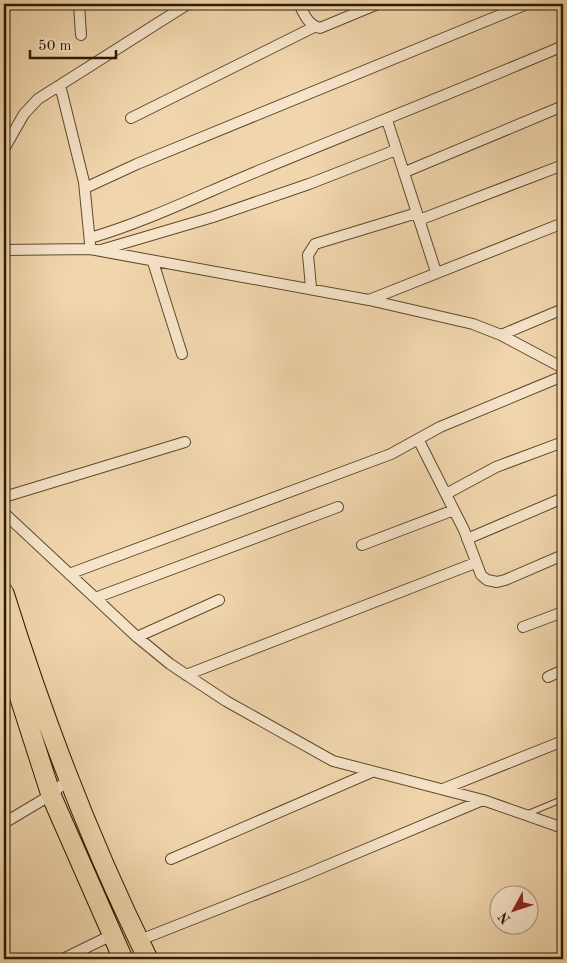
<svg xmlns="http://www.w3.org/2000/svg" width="567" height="963" viewBox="0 0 567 963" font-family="'Old Standard TT',serif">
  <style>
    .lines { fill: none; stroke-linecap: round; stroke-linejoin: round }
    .lane-casing { stroke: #5f492b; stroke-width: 7 }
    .street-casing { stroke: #5f492b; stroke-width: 12 }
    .highway-casing { stroke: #2e1a00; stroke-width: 21 }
    .lane { stroke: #f6e4ca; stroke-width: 5 }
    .street { stroke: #f6e4ca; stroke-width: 10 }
    .highway { stroke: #f1d6ad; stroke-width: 19 }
  </style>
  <rect width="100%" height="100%" fill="#f1d6ad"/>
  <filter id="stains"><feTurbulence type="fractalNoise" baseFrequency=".004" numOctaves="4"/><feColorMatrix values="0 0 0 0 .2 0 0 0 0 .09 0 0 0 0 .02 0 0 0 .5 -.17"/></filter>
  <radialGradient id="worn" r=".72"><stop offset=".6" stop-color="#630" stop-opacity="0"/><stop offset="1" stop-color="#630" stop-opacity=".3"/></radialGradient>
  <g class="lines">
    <g class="lane-casing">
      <path id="lane" d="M527 814 563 799"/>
    </g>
    <g class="street-casing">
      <path id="street" d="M79 4 81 35
        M299 4C304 14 308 25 320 28L378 4
        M60 85 84 182 90 243
        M131 118 314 27
        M387 120 436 272
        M4 149 24 114 38 99 188 4
        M405 172 563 106
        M85 188 137 164 527 4
        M419 220 563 165
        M90 238C148 221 202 194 258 171 360 129 462 89 563 46
        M4 250 90 249 369 300 473 324 501 335 563 368
        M101 250 213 217 309 184 396 150
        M153 262 182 354
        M311 287 308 255 315 244 417 213
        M369 300 563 223
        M501 335 563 309
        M418 439 464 530 481 575 487 580 497 582 505 580 563 555
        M446 494 496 467 563 442
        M4 497 185 442
        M4 513 137 637 170 664 226 701 333 761 483 800 563 828
        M467 539 563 498
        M362 545 454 510
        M69 574 391 454 440 427 563 376
        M95 598 338 507
        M523 627 563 612
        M137 637 219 600
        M186 675 475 563
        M548 677 563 670
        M443 789 563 741
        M4 823 51 795 68 779
        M171 859 372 772
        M140 940 302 876 483 800
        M63 959 112 935"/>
    </g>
    <g class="highway-casing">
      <path id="highway" d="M4 593C43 718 90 842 148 959
        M4 649 51 795 123 959"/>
    </g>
    <use href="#lane" class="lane"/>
    <use href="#street" class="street"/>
    <use href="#highway" class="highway"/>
  </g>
  <rect width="567" height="963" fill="none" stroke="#f1d6ad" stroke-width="20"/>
  <rect x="5" y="5" width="557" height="953" fill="none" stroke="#2e1a00" stroke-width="2.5"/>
  <rect x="10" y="10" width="547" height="943" fill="none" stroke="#2e1a00"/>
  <g transform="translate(514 910) rotate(230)"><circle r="24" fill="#f6e4ca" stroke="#a69379"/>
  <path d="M0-4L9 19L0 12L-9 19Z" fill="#8f2418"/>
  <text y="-8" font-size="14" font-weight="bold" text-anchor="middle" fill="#2e1a00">N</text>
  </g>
  <path d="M30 50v8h86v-8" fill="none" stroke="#2e1a00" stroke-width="2.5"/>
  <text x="38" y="50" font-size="15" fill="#2e1a00" stroke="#f6e4ca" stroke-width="4" paint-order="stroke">50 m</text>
  <rect width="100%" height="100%" filter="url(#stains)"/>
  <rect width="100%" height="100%" fill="url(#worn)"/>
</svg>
